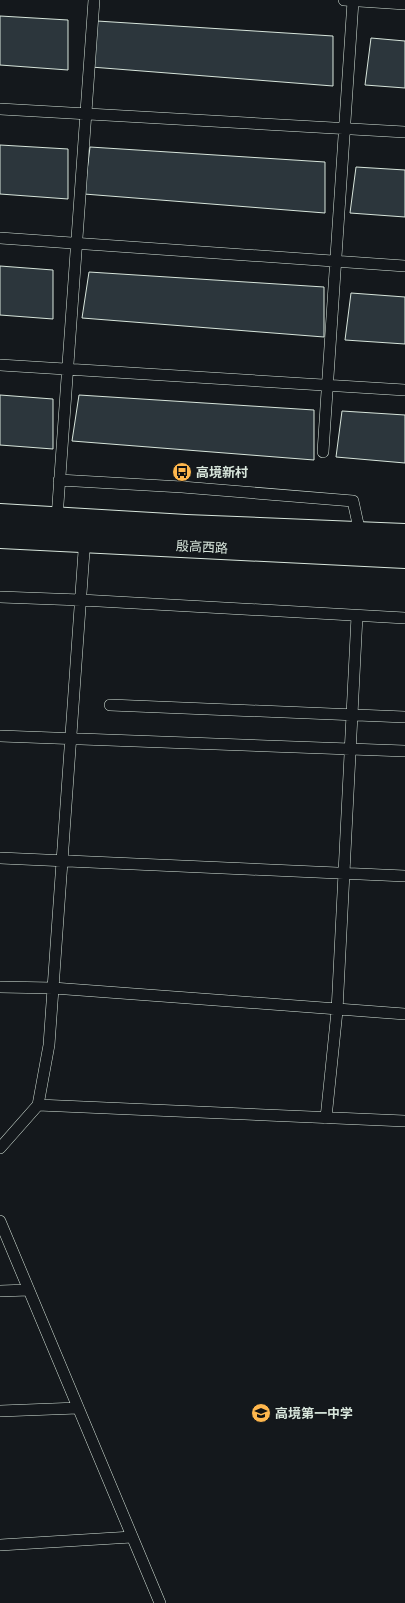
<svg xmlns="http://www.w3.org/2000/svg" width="405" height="1603" viewBox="0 0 405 1603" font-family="'Roboto Condensed','Noto Sans SC',sans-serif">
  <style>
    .building { fill: #2c363c; stroke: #d8e6dc }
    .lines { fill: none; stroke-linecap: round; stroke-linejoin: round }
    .service-casing { stroke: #d8e6dc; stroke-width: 12 }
    .primary-casing { stroke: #d8e6dc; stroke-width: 24 }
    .service { stroke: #14181c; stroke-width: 11 }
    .primary { stroke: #14181c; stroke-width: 22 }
    .labels { text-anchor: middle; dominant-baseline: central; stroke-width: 3; stroke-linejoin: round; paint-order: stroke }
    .poi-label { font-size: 13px; font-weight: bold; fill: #d8e6dc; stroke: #14181c; text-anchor: start }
    .street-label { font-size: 13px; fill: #d8e6dc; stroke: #14181c }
  </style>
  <rect width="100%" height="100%" fill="#14181c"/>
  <path class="building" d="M0 16 68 20V70L0 65Z
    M97 21 333 36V86L91 67Z
    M371 38 405 41V88L365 85Z
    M0 145 68 149V199L0 194Z
    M90 147 325 162V213L84 194Z
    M356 167 405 170V217L350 213Z
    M0 266 53 270V319L0 315Z
    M89 272 324 287V337L82 318Z
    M351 293 405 297V344L345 340Z
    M0 395 53 399V449L0 445Z
    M79 395 314 410V460L72 441Z
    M342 411 405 415V463L336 457Z"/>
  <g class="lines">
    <g class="service-casing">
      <path id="service" d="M344 0 405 4
        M0 109 405 132
        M0 238 405 266
        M0 365 405 390
        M323 452 353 1
        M59 480 182 487 353 501 360 533
        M57 518 94 0
        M0 597 81 600 405 618
        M110 705 405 717
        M0 736 405 751
        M0 858 405 876
        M0 987 53 988 405 1014
        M38 1105 405 1121
        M326 1118 337 1011 357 616
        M0 1148 38 1105 49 1045 85 537
        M0 1221 160 1603
        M0 1291 29 1290
        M0 1411 78 1408
        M0 1545 132 1537"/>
    </g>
    <g class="primary-casing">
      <path id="primary" d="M0 515 186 526 405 535
        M0 537 405 557"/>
    </g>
    <use href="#service" class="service"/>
    <use href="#primary" class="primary"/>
  </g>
  <defs>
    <g id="bus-disc" transform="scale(1)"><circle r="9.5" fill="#ffb74d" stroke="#14181c"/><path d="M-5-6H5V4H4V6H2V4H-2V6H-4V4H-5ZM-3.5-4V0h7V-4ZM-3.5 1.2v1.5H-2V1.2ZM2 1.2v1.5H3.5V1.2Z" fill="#111"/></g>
    <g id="school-disc" transform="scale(1)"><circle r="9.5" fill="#ffb74d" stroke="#14181c"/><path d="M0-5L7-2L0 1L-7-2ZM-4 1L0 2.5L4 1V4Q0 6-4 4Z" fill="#111"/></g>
  </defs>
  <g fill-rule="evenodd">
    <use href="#bus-disc" x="182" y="472"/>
    <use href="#school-disc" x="261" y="1413"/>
  </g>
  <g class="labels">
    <g class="poi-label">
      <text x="196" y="472">高境新村</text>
      <text x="275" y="1413">高境第一中学</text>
    </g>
    <g class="street-label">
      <text transform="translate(202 547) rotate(3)">殷高西路</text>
    </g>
  </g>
</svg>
